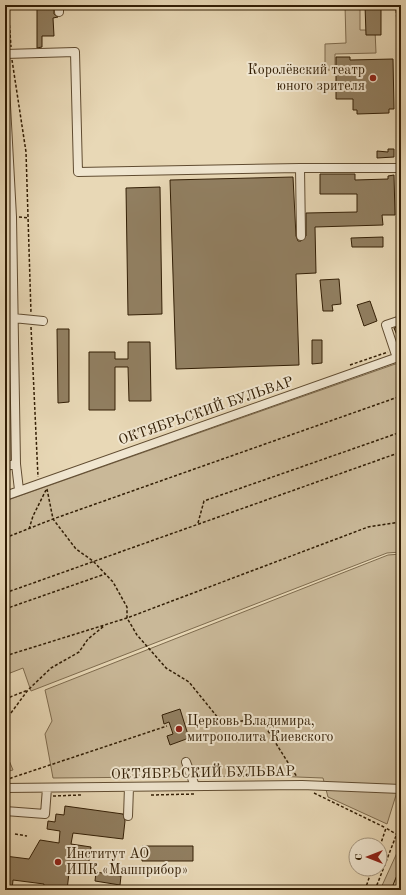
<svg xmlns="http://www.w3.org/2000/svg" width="406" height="895" viewBox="0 0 406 895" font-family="'Old Standard TT',serif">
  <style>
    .green { fill: #c9b898; stroke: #7e6b4e }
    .building { fill: #917f61; stroke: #321e05 }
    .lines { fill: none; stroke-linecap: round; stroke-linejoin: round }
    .minor-casing { stroke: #604c31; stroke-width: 10 }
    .major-casing { stroke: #321e05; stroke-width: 12 }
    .path { stroke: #321e05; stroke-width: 1.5; stroke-dasharray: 3 2; stroke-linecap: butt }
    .minor { stroke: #f0e6d0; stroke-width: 8 }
    .major { stroke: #e8d8b6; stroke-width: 10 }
    .poi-dot { fill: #8f2418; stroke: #f0e6d0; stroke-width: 1.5 }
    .labels { text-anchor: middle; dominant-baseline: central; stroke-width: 4; stroke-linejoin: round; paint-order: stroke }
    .poi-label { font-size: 14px; fill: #321e05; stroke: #f0e6d0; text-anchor: start }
    .street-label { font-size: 14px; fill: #321e05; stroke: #f0e6d0 }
  </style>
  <rect width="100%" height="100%" fill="#e8d8b6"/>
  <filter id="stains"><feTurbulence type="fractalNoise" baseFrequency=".005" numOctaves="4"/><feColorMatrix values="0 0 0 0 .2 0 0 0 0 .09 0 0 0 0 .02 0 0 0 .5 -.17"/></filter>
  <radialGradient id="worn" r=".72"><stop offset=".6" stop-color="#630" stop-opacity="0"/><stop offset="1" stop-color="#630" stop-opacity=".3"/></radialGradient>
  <path class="green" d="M345 5H360V30H375L376 53 335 54V70H325V44L346 43Z
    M11 301 14 462 5 463V302Z
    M401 362V552L387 553 31 691 23 668 5 675V501Z
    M401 554V779L387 824 328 797 323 778 271 776 53 778 45 734 52 721 45 690 388 555Z
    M8 758 13 770 5 772V759Z
    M401 844V868L391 890H380Z"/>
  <path class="building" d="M37 5H54V14L58 17 53 18 54 36H42V47L37 48Z
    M365 5H381V35H366Z
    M336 57H350V60L393 59 394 109H389V113L357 114V110H353V99H336Z
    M388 149H394V157L377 158V151L388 152Z
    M320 174H355V180L388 179V176L394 175 395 215H382L383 225 315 227 316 273 296 274 299 365 176 369 170 180 293 177 296 236 298 241H301L306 236V213L357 212V194H320Z
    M160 187 162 314 128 315 126 188Z
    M383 237V247H352L351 238Z
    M339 279 341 304 332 305 333 311H323L320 280Z
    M370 301 377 321 364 326 357 305Z
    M401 326V345L394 328Z
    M57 329H69V402L58 403Z
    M312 340H322V363L312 364Z
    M128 342H150L151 401H129L128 367H115V410H89V352H115V359H128Z
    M180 709 189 738 170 745 167 736 173 734 169 722 164 724 162 715Z
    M65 806 123 814 125 821 123 839 73 833 71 844 91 847 87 875 69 873 67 890H43L44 884 13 880 12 890H5V856L29 859 40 840 59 843 60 831 47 829 48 821 55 822 56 814 64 815Z
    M142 846H193V861H142Z
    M96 872 121 876 120 885 95 881Z"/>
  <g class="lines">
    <g class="minor-casing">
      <path id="minor" d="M59 5V12
        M5 54 75 52 78 172 300 168H401
        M5 87 12 217 16 464 19 490
        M300 168 301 236
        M5 299 13 298
        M13 318 43 321
        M397 358 386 325 401 320
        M5 466 16 464
        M5 496 401 356
        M186 762 195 786
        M5 788 302 785 401 789
        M5 811 45 814 47 788
        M128 816 129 787"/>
    </g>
    <g class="major-casing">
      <path id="major" d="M397 890 401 880"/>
    </g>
    <path class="path" d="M8 5 11 47
      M396 5 399 55 400 161
      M12 60 26 152 31 313
      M401 175V186
      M19 217 29 218
      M31 327 38 477
      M350 365 388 352
      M47 489 53 519 76 549 93 561 113 582 127 607V618L137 635 166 668 189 682 223 724 260 718 297 777
      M198 523 204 501 401 432
      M29 529 33 516 46 490
      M5 538 53 519 401 396
      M5 593 401 452
      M5 609 105 574
      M5 656 127 618 368 527 401 522
      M5 699 28 690
      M5 721 28 690 51 668 79 652 88 639 104 626
      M5 780 167 726
      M314 793 386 828
      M151 795 195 794
      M53 796 81 795
      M15 834 27 836
      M380 846 386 828 401 837
      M365 890 372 869
      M375 890 401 823"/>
    <use href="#minor" class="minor"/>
    <use href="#major" class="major"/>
  </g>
  <g class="poi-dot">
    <circle cx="373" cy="78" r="4"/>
    <circle cx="179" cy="729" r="4"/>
    <circle cx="58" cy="862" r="4"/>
  </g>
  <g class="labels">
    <g class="poi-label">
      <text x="365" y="70" text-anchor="end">Королёвский театр<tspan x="365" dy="16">юного зрителя</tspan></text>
      <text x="187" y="721">Церковь Владимира,<tspan x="187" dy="16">митрополита Киевского</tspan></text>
      <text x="66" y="854">Институт АО<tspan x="66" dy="16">ИПК «Машприбор»</tspan></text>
    </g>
    <g class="street-label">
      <text transform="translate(206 411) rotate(-19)">ОКТЯБРЬСКИЙ БУЛЬВАР</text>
      <text transform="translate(203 773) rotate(-1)">ОКТЯБРЬСКИЙ БУЛЬВАР</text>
    </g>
  </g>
  <rect width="406" height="895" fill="none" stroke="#e8d8b6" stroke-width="20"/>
  <rect x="6" y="6" width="394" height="883" fill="none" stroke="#321e05" stroke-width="2"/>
  <rect x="10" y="10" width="386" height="875" fill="none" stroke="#321e05"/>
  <g transform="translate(368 857) rotate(270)"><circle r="19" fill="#f0e6d0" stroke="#a4967f"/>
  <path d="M0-3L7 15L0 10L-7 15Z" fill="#8f2418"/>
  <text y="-6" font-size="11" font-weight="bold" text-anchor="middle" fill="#321e05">С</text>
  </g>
  <rect width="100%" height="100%" filter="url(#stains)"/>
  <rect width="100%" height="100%" fill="url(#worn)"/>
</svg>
